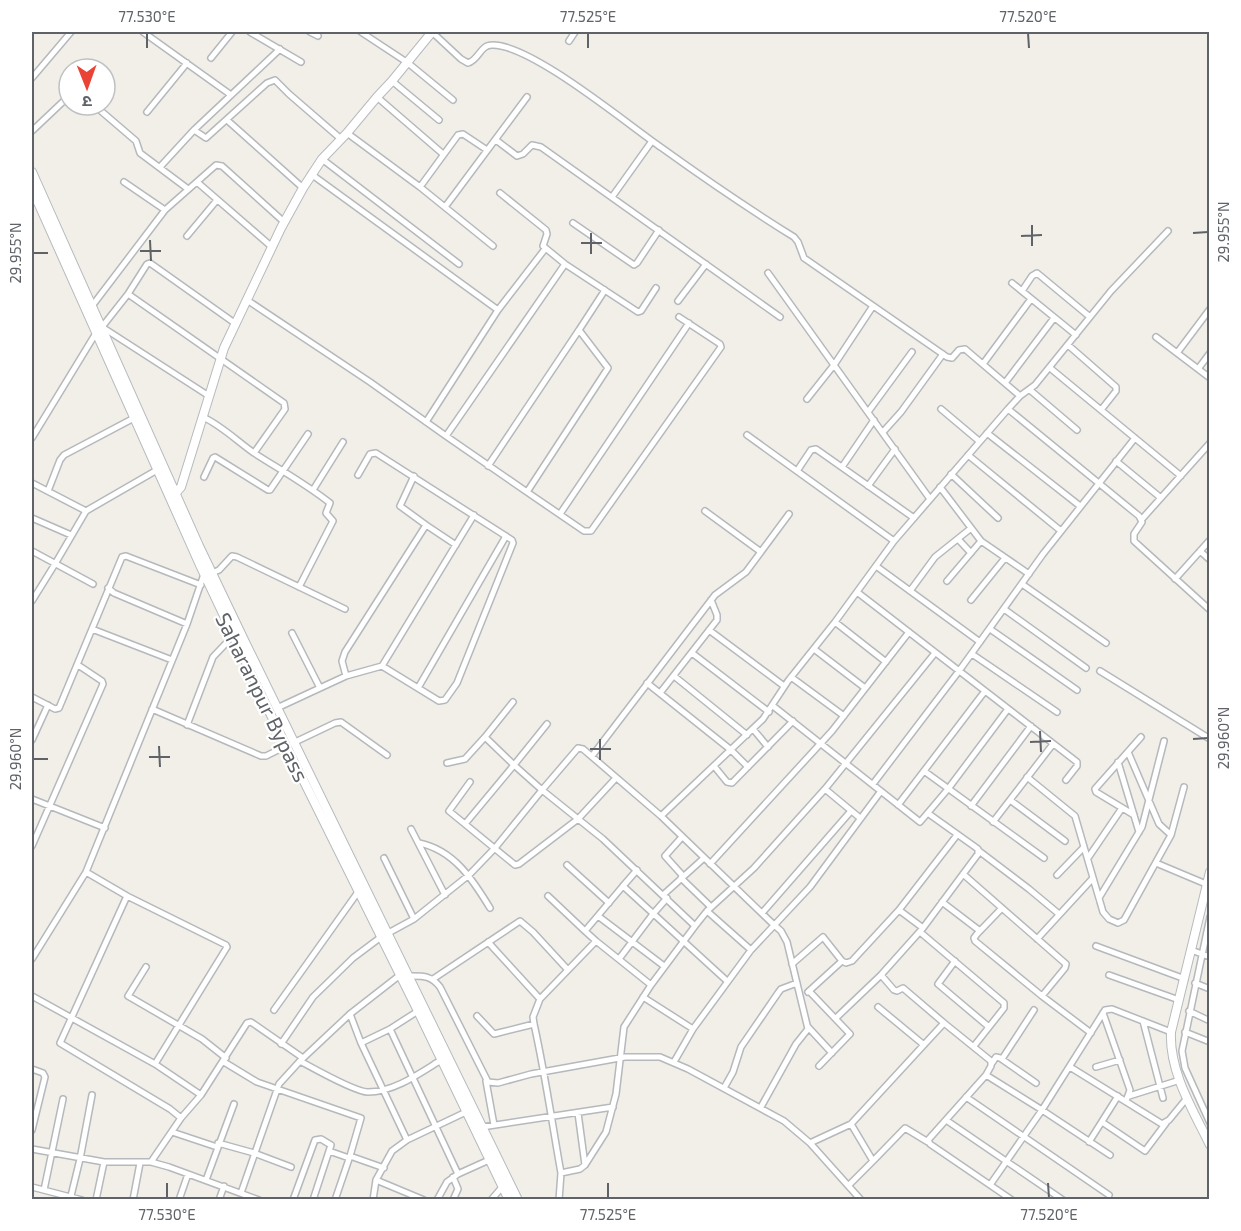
<svg xmlns="http://www.w3.org/2000/svg" width="1241" height="1231" viewBox="0 0 1241 1231" font-family="'Exo 2','Noto Sans Devanagari',sans-serif">
  <style>
    .lines { fill: none; stroke-linecap: round; stroke-linejoin: round }
    .street-casing { stroke: #b5b8bc; stroke-width: 8 }
    .secondary-casing { stroke: #b6babf; stroke-width: 10 }
    .street { stroke: #fff; stroke-width: 5 }
    .secondary { stroke: #fff; stroke-width: 8 }
    .ticks { fill: none; stroke: #5f6368; stroke-width: 2 }
    .labels { text-anchor: middle; dominant-baseline: central; stroke-width: 4.5; stroke-linejoin: round; paint-order: stroke }
    .street-label { font-size: 21px; fill: #5f6368; stroke: #fff }
    .neatline { fill: none; stroke: #5f6368; stroke-width: 2 }
    .ticks-label { font-size: 15px; text-anchor: middle; fill: #5f6368 }
  </style>
  <rect width="100%" height="100%" fill="#f1efe8"/>
  <g class="lines">
    <g class="street-casing">
      <path id="street" d="M143 32 231 95
        M250 32 301 62
        M310 32 318 36
        M361 32 408 63 453 100
        M432 32 461 59 468 63C479 60 480 45 492 45 531 44 627 124 662 148 705 179 749 209 794 237L798 242 804 258 947 357 952 358 959 350 965 349 1020 396 1008 409 1139 516 1142 522 1134 534V541L1210 610
        M569 41 575 32
        M211 58 232 32
        M32 78 71 32
        M392 81 439 120
        M377 97 443 154
        M94 105 136 141 140 153 188 189
        M147 112 187 63
        M227 120 303 188
        M194 130 206 138 267 83 275 80 289 94 341 139
        M32 131 69 96
        M347 133 420 187 493 246
        M496 140 517 156 523 154 532 145 541 147 780 317
        M322 159 459 264
        M160 167 194 130 280 49
        M311 174 498 310
        M124 182 165 210
        M197 182 272 247
        M420 187 458 135 463 134 487 150
        M612 197 652 141
        M445 207 527 97
        M573 223 634 265 637 263 659 230
        M187 236 217 200
        M565 264 638 312 641 311 656 288
        M768 273 930 499
        M1012 283 1076 335
        M1022 291 1032 276 1037 273 1090 317
        M128 294 284 403 285 409 254 453
        M247 300 370 382 446 436 565 264 543 246 547 234 546 230 500 193
        M678 301 706 264
        M92 306 165 210 216 165 222 166 284 222
        M579 330 605 290
        M1156 337 1210 378
        M1068 345 1116 387V391L1101 410
        M1177 353 1210 309
        M983 364 1031 299
        M1050 368 1181 476
        M1198 369 1210 353
        M1005 383 1054 318
        M1030 390 1077 430
        M209 396 102 327 128 294 147 264 150 263 236 324
        M1020 396 1035 385 1111 291 1168 231
        M807 399 834 365 873 306
        M941 409 979 441
        M868 412 912 352
        M203 417C222 426 237 441 254 453 279 469 306 484 330 503L326 513 333 521 299 587
        M426 422 498 310 545 249
        M883 432 901 412 943 354
        M987 433 1080 506
        M747 435 894 541
        M446 436 527 492 608 368 579 330 488 466
        M32 438 96 333
        M968 455 1061 531
        M1116 461 1161 498
        M842 467 874 420
        M797 471 811 450 816 449 914 518
        M951 474 998 518
        M358 475 370 454 376 453 512 540 513 543 457 683 445 700 439 701 382 666
        M414 476 400 506 426 525
        M204 477 213 458 215 457 268 490H270L308 434
        M32 483 86 511
        M868 486 895 449
        M940 487 981 541 1029 574
        M313 490 343 442
        M48 491 60 460 64 455 134 418
        M527 492 584 531H591L721 347 720 344 679 317
        M705 511 761 552
        M560 514 689 323
        M32 518 71 535
        M1142 519 1210 443
        M958 539 971 553
        M32 551 93 584
        M1200 551 1210 560
        M876 566 980 642
        M212 573 219 570 232 556 237 557 345 609
        M1175 579 1210 540
        M947 581 981 541
        M1022 584 1106 643
        M108 588 114 593 187 624
        M910 591 935 557 970 529
        M857 592 1077 762V766L1066 780
        M971 600 1005 558
        M32 601 55 564 86 511 157 470
        M1004 609 1086 668
        M835 622 886 662
        M92 629 172 660
        M990 629 1077 690
        M709 630 784 686
        M292 633 320 688 346 676 382 666 474 515
        M814 649 865 688
        M692 653 769 712
        M972 654 1057 712
        M1100 671 1210 739
        M346 676 342 661 345 652 426 525 456 545
        M674 676 747 735
        M791 677 844 716
        M647 683 731 750 748 767
        M418 688 506 536
        M660 693 717 620V615L711 600
        M32 697 55 709 59 708 122 557 126 556 201 585
        M773 706 920 822 948 789 1008 709
        M277 708 320 688
        M152 709 261 756H266L286 746
        M187 725 213 657 233 636
        M753 729 768 747
        M485 737 513 702
        M32 740 48 705
        M293 743 335 723 341 722 387 755
        M1128 752 1159 824 1171 835
        M592 756 715 595 746 572 789 514
        M1118 762 1139 832
        M447 763 465 759 485 737 514 765 547 724
        M714 766 727 782 732 783 793 721
        M924 771 1044 858
        M1027 777 1075 816 1103 912 1109 919 1118 923 1124 920 1171 835 1184 787
        M470 782 449 811 515 865 519 864 578 819 616 778
        M873 784 959 671 1043 554 1135 438
        M825 789 860 818
        M32 799 105 828
        M1010 800 1065 841
        M898 805 985 691
        M971 806 1031 726
        M1134 815 1096 792 1095 789 1141 737
        M661 816 763 719 788 681 835 622 894 541 1008 409
        M993 822 1053 744
        M411 829 445 895
        M682 837 665 856 683 876
        M419 843C454 850 473 880 490 908
        M32 846 103 684 102 681 78 665
        M979 851 1029 889 1059 914
        M384 858 414 919
        M1088 858 1122 808
        M1156 863 1206 884
        M710 864 832 731 909 632
        M567 865 609 903
        M637 870 623 886 727 981
        M86 872 127 896 60 1043 170 1109 181 1118 151 1162
        M963 874 1066 964 1065 968 1042 996
        M1057 875 1084 847
        M681 878 711 907
        M663 895 704 858
        M127 896 226 945 227 947 155 1064
        M548 896 585 931
        M1099 898 1142 827 1164 741
        M942 902 980 931
        M1002 908 977 934 974 938 975 941 1042 996 1091 1033
        M899 910 923 928
        M707 911 751 950
        M762 913 851 811
        M598 916 664 966
        M1210 917 1182 1051 1185 1068 1210 1123
        M695 926 707 911 754 868 825 789 935 653
        M920 932 1004 1003V1008L974 1046
        M1037 939 1093 878
        M596 941 585 931 623 886
        M488 942 540 999 533 1017 534 1024C545 1073 552 1123 561 1173L580 1169 585 1165 606 1132 616 1094 624 1027 651 985 596 941 568 970
        M1096 946 1185 979
        M1191 950 1210 957
        M32 959 86 872 187 624 204 574
        M619 959 653 914 667 898
        M955 961 938 984 989 1027
        M792 964 823 937 842 961 846 963 852 961 899 910 957 835
        M146 967 128 996 202 1039 226 1058
        M881 975 894 990 897 991 903 988 944 1023
        M1109 975 1179 1000
        M408 976C423 976 431 975 440 987L488 1082 498 1083 531 1074 625 1057H660L688 1069 784 1121 810 1143 861 1200
        M433 979 520 921 533 932 568 970 540 999
        M1195 983 1210 989
        M651 985 695 926 603 839 542 790 578 748 583 749 661 816 773 924 781 931 787 942 808 1029 796 1044 761 1107
        M809 991 850 1034 819 1066
        M808 992 842 961
        M32 996 155 1064 201 1095
        M643 997 693 1029
        M878 1007 924 1045
        M274 1010 358 892
        M1189 1011 1210 1021
        M1103 1013 1130 1090 1126 1101
        M350 1014 361 1043 407 1140 466 1112
        M477 1016 494 1034 534 1024
        M836 1018 881 975 923 928 978 854V849L929 814
        M1143 1021 1163 1098
        M808 1027 832 1053
        M390 1029 458 1174 489 1160
        M1185 1032 1210 1042
        M361 1043 390 1029 418 1011
        M281 1044 313 997 353 958 381 937 414 919 469 875 495 848 542 790 514 765 465 824
        M1002 1059 1034 1010
        M300 1061C313 1068 355 1092 368 1092 394 1092 420 1073 441 1060
        M224 1062 257 1082 361 1118 350 1156
        M674 1062 693 1029 751 950 810 887 881 791
        M992 1063 996 1057 1000 1058 1036 1083
        M1070 1067 1162 1124 1169 1120 1187 1098
        M1096 1067 1120 1060
        M32 1069 43 1073 45 1077 32 1130
        M986 1075 928 1140 930 1144 1012 1200
        M486 1081 494 1125
        M724 1088 733 1072 741 1047 778 993 781 989 797 983
        M1129 1096 1180 1080
        M966 1097 1109 1195
        M578 1113 585 1165
        M181 1118 201 1095 247 1023 251 1022 303 1058
        M946 1120 1063 1200
        M1102 1122 1145 1151 1166 1123
        M482 1127 613 1107
        M172 1132 217 1147
        M1089 1142 1118 1096
        M218 1143 254 1153 291 1167
        M810 1143 851 1124 944 1023 991 1061V1066L986 1075 1042 1110 1105 1010 1112 1009 1171 1032
        M32 1149 104 1162H151L169 1167 259 1200
        M329 1151 349 1158
        M873 1161 905 1128 928 1142
        M206 1180 234 1104
        M376 1180 424 1200
        M849 1185 873 1161 851 1124
        M990 1185 1042 1110 1110 1155
        M32 1187 82 1200
        M44 1190 63 1099
        M241 1193 279 1084 300 1061 350 1014 400 975
        M70 1200 80 1159 92 1095
        M96 1200 104 1162
        M133 1200 140 1163
        M179 1200 188 1174
        M219 1200 224 1186
        M293 1200 315 1140 321 1139 331 1145 313 1200
        M335 1200 350 1156 384 1168
        M373 1200 376 1180 392 1151 407 1140
        M437 1200 447 1182 458 1174
        M453 1200 458 1189 453 1177
        M491 1200 503 1186
        M559 1200 561 1173"/>
    </g>
    <g class="secondary-casing">
      <path id="secondary" d="M32 172 199 546 244 640 518 1200
        M32 189 200 565 269 711 418 1011 509 1200
        M174 495 181 487 224 348 281 228 303 188 322 159 347 133 377 97 392 81 432 32
        M1210 872 1171 1032C1169 1072 1193 1110 1210 1145"/>
    </g>
    <use href="#street" class="street"/>
    <use href="#secondary" class="secondary"/>
  </g>
  <path class="ticks" d="M147 33V48M588 33V48M1028 33 1029 48M1032 225V246M591 233V254M1193 233 1208 232M1021 236 1042 235M150 240 151 261M581 243H602M140 251H161M33 253H48M1040 731 1041 752M600 739V760M1193 739 1208 738M1030 742 1051 741M159 746 160 767M590 749H611M149 757H170M33 759H48M167 1183V1198M608 1183V1198M1048 1183 1049 1198"/>
  <g class="labels">
    <g class="street-label">
      <text transform="translate(263 697) rotate(64)">Saharanpur Bypass</text>
    </g>
  </g>
  <rect width="1241" height="1231" fill="none" stroke="#ffffff" stroke-width="66"/>
  <g transform="translate(87 87) rotate(179)"><circle r="28" fill="#ffffff" stroke="#bfc1c3" stroke-width="1.5"/>
  <path d="M0-4.5L10 22L0 15L-10 22Z" fill="#ea4335"/>
  <text y="-9" font-size="16" font-weight="bold" text-anchor="middle" fill="#5f6368">उ</text>
  </g>
  <rect x="33" y="33" width="1175" height="1165" class="neatline"/>
  <g class="ticks-label">
    <text x="147" y="22">77.530°E</text>
    <text x="588" y="22">77.525°E</text>
    <text x="1028" y="22">77.520°E</text>
    <text transform="translate(1224 232) rotate(-90)" y="5">29.955°N</text>
    <text transform="translate(16 253) rotate(-90)" y="5">29.955°N</text>
    <text transform="translate(1224 738) rotate(-90)" y="5">29.960°N</text>
    <text transform="translate(16 759) rotate(-90)" y="5">29.960°N</text>
    <text x="167" y="1220">77.530°E</text>
    <text x="608" y="1220">77.525°E</text>
    <text x="1049" y="1220">77.520°E</text>
  </g>
</svg>
